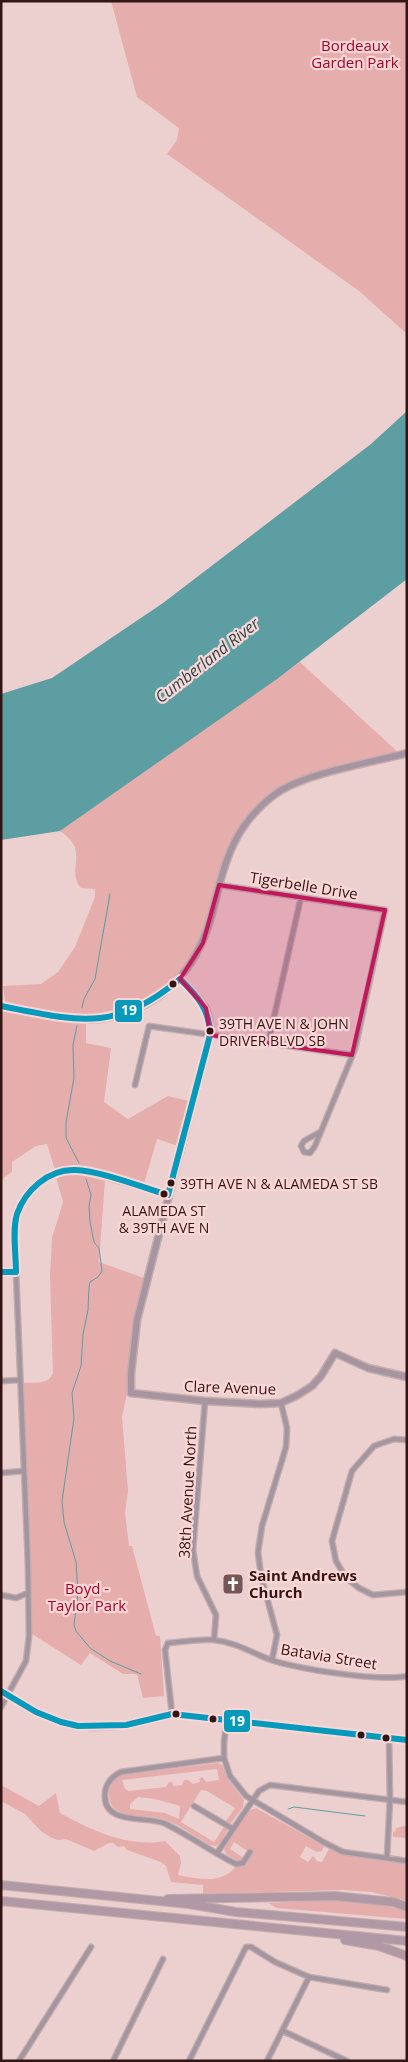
<svg xmlns="http://www.w3.org/2000/svg" width="408" height="2062" viewBox="0 0 408 2062" font-family="'Open Sans',sans-serif">
  <style>
    .green { fill: #e6adad; fill-rule: evenodd }
    .water { fill: #5c9ea2 }
    .lines { fill: none; stroke-linecap: round; stroke-linejoin: round }
    .stream { stroke: #5c9ea2; stroke-width: 1 }
    .street-casing { stroke: #c5adad; stroke-width: 7 }
    .secondary-casing { stroke: #c5adad; stroke-width: 9 }
    .highway-casing { stroke: #c5adad; stroke-width: 10 }
    .street { stroke: #a496a1; stroke-width: 4.5 }
    .secondary { stroke: #a694a0; stroke-width: 6 }
    .highway { stroke: #b099a5; stroke-width: 8 }
    .bus-1-casing { stroke: #fad7d6; stroke-width: 10 }
    .bus-1 { stroke: #059abc; stroke-width: 6 }
    .marked { fill: #c2185b; fill-opacity: 0.2; stroke: #c2185b; stroke-width: 4; stroke-linejoin: round }
    .bus-dot { fill: #331516; stroke: #fad7d6; stroke-width: 2 }
    .labels { text-anchor: middle; dominant-baseline: central; stroke-width: 4.5; stroke-linejoin: round; paint-order: stroke }
    .bus-label { font-size: 14px; fill: #331516; stroke: #fad7d6; text-anchor: start }
    .park-label { font-size: 15px; fill: #a4042a; stroke: #fad7d6 }
    .street-label { font-size: 15px; fill: #331516; stroke: #fad7d6 }
    .poi-label { font-size: 15px; font-weight: bold; fill: #331516; stroke: #fad7d6; text-anchor: start }
    .water-label { font-size: 16px; font-style: italic; fill: #294749; stroke: #fad7d6 }
    .line-badge { stroke: #fad7d6; stroke-width: 2 }
    .badge-label { font-size: 14px; text-anchor: middle; font-weight: bold; fill: #fff }
  </style>
  <rect width="100%" height="100%" fill="#ecd0d0"/>
  <path class="green" d="M111 1H407V334L359 291 167 154 177 140 179 128 137 97Z
    M300 662 401 755 302 779 275 794 235 838 210 924 180 979 139 1007 106 1018H86V1043L111 1048 104 1102 128 1119 168 1096 193 1102 181 1147 157 1139 143 1187 73 1170 56 1173 47 1144 36 1146 12 1162V1172L1 1180V1006L6 1007 3 986 41 984 58 972 75 947 95 897V889L81 888C65 869 91 851 60 831Z
    M68 1174H79L105 1181 99 1262 144 1278 133 1329 127 1394 122 1417 128 1491 125 1513 129 1546H132L156 1636H160L164 1696 143 1698 137 1674H123L90 1653 81 1665 32 1634 23 1383C35 1382 49 1385 53 1373L50 1277 52 1238 63 1202 56 1177Z
    M218 1763 222 1765 229 1781 244 1800 243 1807 230 1824 226 1821 235 1808 207 1791 201 1790 181 1822 214 1842 224 1827 228 1829 220 1843 216 1846 210 1845C196 1837 182 1826 166 1820 149 1813 108 1823 109 1793 109 1784 115 1779 122 1775ZM217 1769 219 1780 206 1782 202 1777 199 1779 200 1782 193 1784 188 1780H184L182 1785 173 1786 172 1782H169L166 1787 129 1791 125 1789 122 1780ZM138 1797 155 1799 180 1806 179 1819 165 1813 130 1809V1804Z
    M1 1785 39 1806 56 1793 60 1813C91 1830 129 1848 165 1841L180 1856 181 1863 178 1875C198 1879 223 1885 237 1865L242 1867 247 1864 253 1852 246 1850 234 1842 230 1849 244 1858 242 1862H239L226 1854 224 1849 249 1811 256 1808 324 1846 322 1851 317 1852 306 1846 300 1857 308 1862 313 1856 317 1861 322 1862 329 1849 341 1854 407 1864V1901L372 1892 343 1890 203 1894V1885L171 1882 166 1866 161 1862 127 1850 124 1846 118 1847 113 1843H109L94 1851 66 1839 58 1840 52 1838 42 1832 25 1814 1 1801Z
    M404 1826 407 1827V1838L393 1837V1831L395 1832 396 1828Z
    M335 1900C360 1902 383 1903 407 1912V1919L277 1908 268 1903Z"/>
  <path class="water" d="M407 411V579L277 679 60 831 1 840V694L52 678 163 603 371 444Z"/>
  <g class="lines">
    <path class="stream" d="M82 1008 84 999 95 979 110 894
      M77 1026 73 1045 74 1078 66 1122V1138L79 1163
      M86 1179 91 1195 89 1206 90 1222 94 1242 99 1248 102 1271 98 1277 90 1282 89 1287 88 1310 83 1334 81 1366 72 1393 74 1418 62 1501 64 1522 76 1562 78 1593 74 1625 76 1631 90 1648 110 1661 141 1674
      M288 1809 294 1807 365 1816"/>
    <g class="street-casing">
      <path id="street" d="M219 885 385 910 355 1049 315 1146 310 1153 304 1152 301 1146 304 1141 320 1132
        M268 1044 301 897
        M135 1085 149 1026 352 1055
        M1 1272H16
        M1 1381 20 1380
        M205 1401 193 1550 197 1576 216 1615 214 1640
        M407 1440 394 1439 374 1446 352 1471 332 1541 336 1561 346 1578 359 1588 373 1595 407 1592
        M1 1473 23 1471
        M1 1595 16 1598 28 1593
        M272 1660 277 1635 261 1576 258 1552 262 1526 286 1447 287 1428 281 1403
        M1 1707 26 1661 29 1636 28 1565 16 1272C16 1254 13 1235 16 1218 22 1191 46 1170 75 1170 88 1171 100 1175 112 1179 131 1184 149 1189 168 1195
        M172 1714 165 1650 168 1643C183 1642 199 1639 214 1640 235 1642 252 1653 271 1660 299 1669 379 1682 407 1676
        M227 1719 224 1742V1758L121 1772C113 1776 106 1783 105 1793 102 1827 149 1815 166 1824 190 1836 212 1852 236 1864L243 1863 250 1852
        M224 1758 230 1776 246 1796 325 1843 343 1852 407 1861
        M194 1806 233 1829
        M217 1853 259 1791 270 1785 407 1802
        M387 1857 390 1799 389 1739
        M283 2031 347 2061
        M19 2061 91 1947
        M113 2061 163 1959
        M189 2061 246 1947H251L275 1962 309 1977 387 1990
        M267 2061 309 1977"/>
    </g>
    <g class="secondary-casing">
      <path id="secondary" d="M180 979C198 998 212 1007 210 1035L137 1320 131 1374V1393L205 1401 260 1404 281 1403 298 1395 312 1386 321 1376 335 1353 368 1368 407 1377
        M1 1006C30 1011 79 1023 106 1018 167 1006 199 966 213 909 225 862 233 826 274 795 303 773 370 763 407 753
        M1 1691 36 1712 61 1722 78 1726 95 1727 126 1725 172 1714 407 1740"/>
    </g>
    <g class="highway-casing">
      <path id="highway" d="M1 1885 189 1904 236 1912 407 1927
        M168 1899 335 1896 393 1902 407 1907
        M1 1901 407 1941
        M345 1940 379 1946 407 1956"/>
    </g>
    <use href="#street" class="street"/>
    <use href="#secondary" class="secondary"/>
    <use href="#highway" class="highway"/>
    <g class="bus-1-casing">
      <path id="bus-1" d="M1 1006C78 1021 115 1033 180 979 197 996 210 1009 210 1035L168 1195C141 1187 102 1171 75 1170 48 1169 25 1191 17 1214 12 1231 16 1254 16 1272H1
        M1 1691 36 1712 61 1722 78 1726 126 1725 172 1714 407 1740"/>
    </g>
    <use href="#bus-1" class="bus-1"/>
  </g>
  <path class="marked" d="M219 885 385 910 352 1055 210 1035 206 1008 180 979 203 943Z"/>
  <defs>
    <g id="church-square" transform="scale(1.125)"><rect x="-9" y="-9" width="18" height="18" rx="4" fill="#745657" stroke="#fad7d6"/><path d="M-1.2-6h2.4v3.5h3.3v2.4h-3.3V6h-2.4V-.1h-3.3v-2.4h3.3Z" fill="#fff"/></g>
  </defs>
  <g fill-rule="evenodd">
    <use href="#church-square" x="233" y="1584"/>
  </g>
  <g class="bus-dot">
    <circle cx="173" cy="984" r="4.5"/>
    <circle cx="210" cy="1031" r="4.5"/>
    <circle cx="171" cy="1183" r="4.5"/>
    <circle cx="164" cy="1194" r="4.5"/>
    <circle cx="176" cy="1714" r="4.5"/>
    <circle cx="213" cy="1719" r="4.5"/>
    <circle cx="361" cy="1735" r="4.5"/>
    <circle cx="386" cy="1738" r="4.5"/>
  </g>
  <g class="labels">
    <g class="bus-label">
      <text x="219" y="1023">39TH AVE N &amp; JOHN<tspan x="219" dy="17">DRIVER BLVD SB</tspan></text>
      <text x="180" y="1183">39TH AVE N &amp; ALAMEDA ST SB</text>
      <text x="164" y="1210" text-anchor="middle">ALAMEDA ST<tspan x="164" dy="17">&amp; 39TH AVE N</tspan></text>
    </g>
    <g class="park-label">
      <text x="355" y="45">Bordeaux<tspan x="355" dy="17">Garden Park</tspan></text>
      <text x="87" y="1588">Boyd -<tspan x="87" dy="17">Taylor Park</tspan></text>
    </g>
    <g class="street-label">
      <text transform="translate(304 885) rotate(9)">Tigerbelle Drive</text>
      <text transform="translate(230 1387) rotate(2)">Clare Avenue</text>
      <text transform="translate(187 1492) rotate(-87)">38th Avenue North</text>
      <text transform="translate(329 1656) rotate(9)">Batavia Street</text>
    </g>
    <g class="poi-label">
      <text x="249" y="1575">Saint Andrews<tspan x="249" dy="17">Church</tspan></text>
    </g>
    <g class="water-label">
      <text transform="translate(207 660) rotate(-38)">Cumberland River</text>
    </g>
  </g>
  <g class="line-badge">
    <rect x="114" y="999" width="29" height="24" rx="5" fill="#059abc"/>
    <rect x="223" y="1709" width="28" height="24" rx="5" fill="#059abc"/>
  </g>
  <g class="badge-label">
    <text x="129" y="1015">19</text>
    <text x="237" y="1726">19</text>
  </g>
  <rect width="408" height="2062" fill="none" stroke="#331516" stroke-width="5"/>
</svg>
